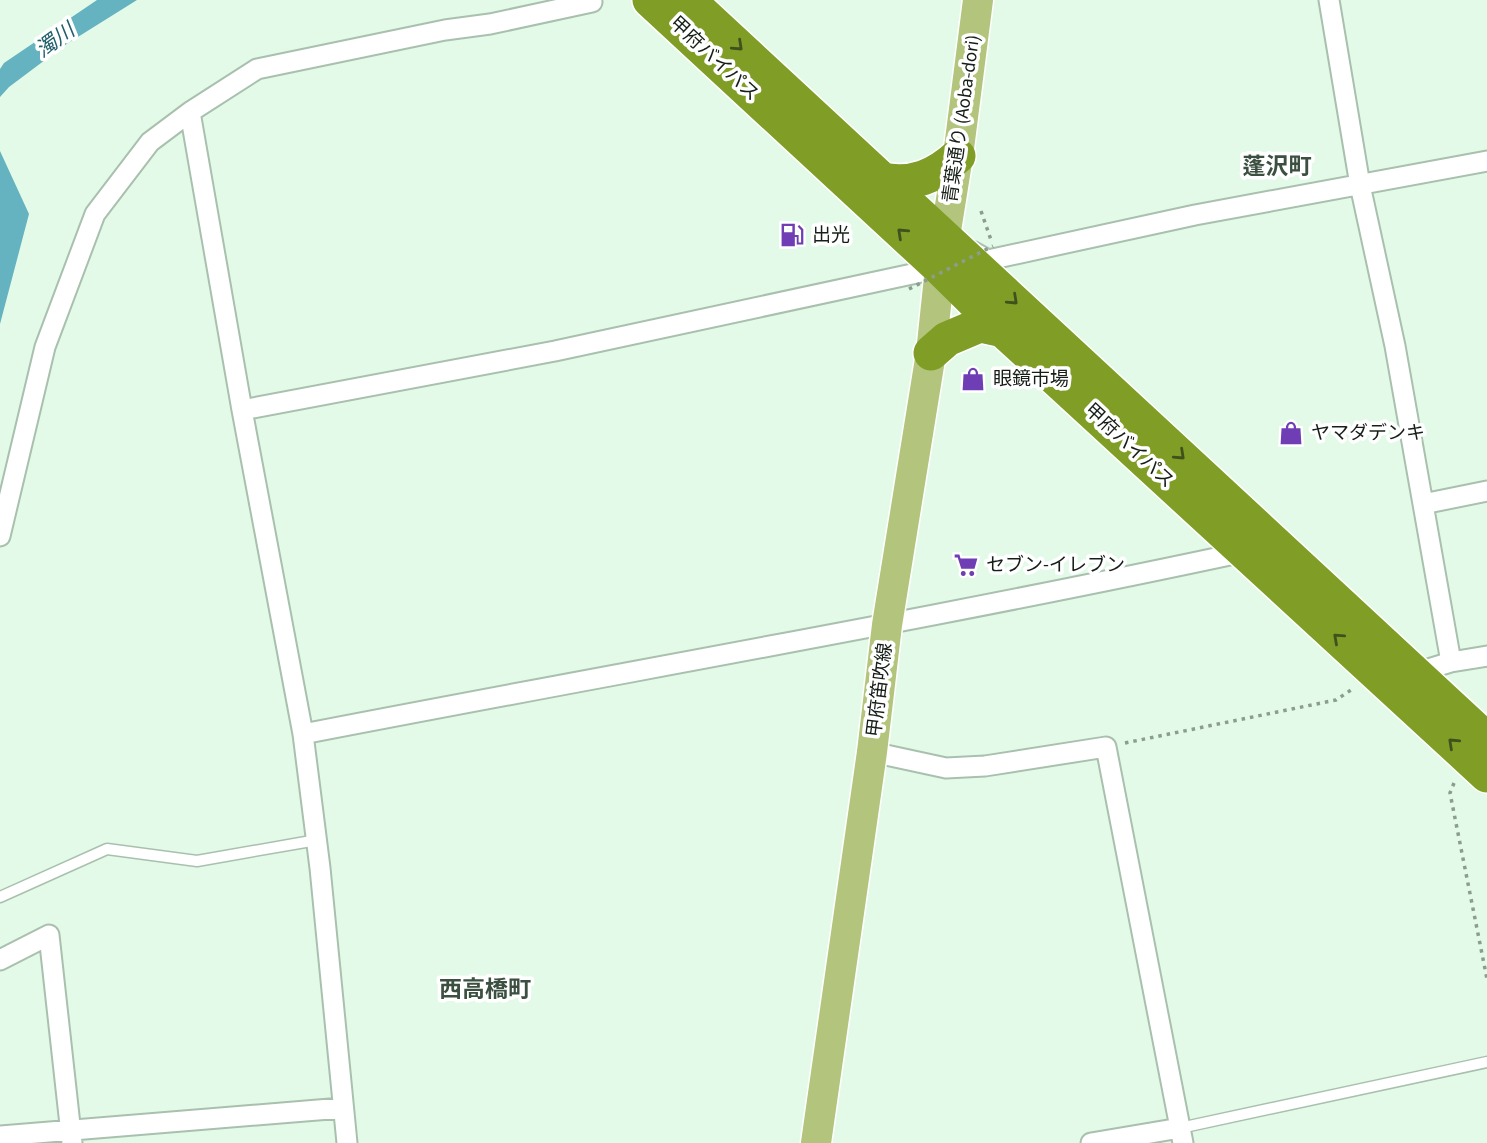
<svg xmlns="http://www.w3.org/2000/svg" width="1487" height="1143" viewBox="0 0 1487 1143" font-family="'Source Sans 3','Noto Sans JP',sans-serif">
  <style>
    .water { fill: #65b2c0 }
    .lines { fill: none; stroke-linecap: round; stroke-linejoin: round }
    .lane-casing { stroke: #a9c0ae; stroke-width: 13 }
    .street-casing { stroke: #a9c0ae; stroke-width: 23 }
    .primary-casing { stroke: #fff; stroke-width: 33 }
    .highway-casing { stroke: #fff; stroke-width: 38 }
    .path { stroke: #8c9d90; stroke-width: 3.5; stroke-dasharray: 3.5 5; stroke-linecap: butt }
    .lane { stroke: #fff; stroke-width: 10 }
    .street { stroke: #fff; stroke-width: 19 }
    .primary { stroke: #b3c57d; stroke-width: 30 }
    .highway { stroke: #809e26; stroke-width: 35 }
    .path-bridge { stroke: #8c9d90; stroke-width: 3.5; stroke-dasharray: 3.5 5; stroke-linecap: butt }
    .oneway { stroke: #40511d }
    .labels { text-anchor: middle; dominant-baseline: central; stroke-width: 7; stroke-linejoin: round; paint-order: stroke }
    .street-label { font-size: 19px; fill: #151e17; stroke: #fff }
    .poi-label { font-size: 19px; fill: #151e17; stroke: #fff; text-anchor: start }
    .water-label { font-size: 21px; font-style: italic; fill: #21606b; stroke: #fff }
    .quarter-label { font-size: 23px; font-weight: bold; fill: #3c5041; stroke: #fff }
  </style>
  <rect width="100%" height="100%" fill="#e3fae8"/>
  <path class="water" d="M97 0H137L65 45 9 87 0 97V69L4 63Z
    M0 151 29 214 0 324Z"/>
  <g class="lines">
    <g class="lane-casing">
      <path id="lane" d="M0 897 107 849 197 861 317 840
        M1180 1128 1487 1062"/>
    </g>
    <g class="street-casing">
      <path id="street" d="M1329 0 1360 185 1395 346 1451 662
        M190 112 242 410 303 734 320 868 347 1143
        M972 251 988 260 1195 215 1487 161
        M242 410 555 351 940 268
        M1423 504 1487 491
        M0 536 45 347 95 214 150 142 190 112 257 69 445 30 490 24 592 2
        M1415 673 1451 662 1487 656
        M303 734C617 673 932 619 1244 552
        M872 752 946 768 985 766 1106 747 1183 1143
        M0 960 49 935 72 1143
        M0 1136 342 1108
        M1091 1143 1180 1128"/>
    </g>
    <g class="primary-casing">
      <path id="primary" d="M816 1143 872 752 887 625 931 353 940 268 958 156 978 0"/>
    </g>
    <g class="highway-casing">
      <path id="highway" d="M650 0 940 268 1003 330 1487 775
        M688 0 1487 740
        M882 180C913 186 936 176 958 156
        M931 353 947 339 980 325 1003 330"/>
    </g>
    <path class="path" d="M981 211 991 240
      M1125 743 1336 700 1354 688
      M1454 783 1450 793 1487 979"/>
    <use href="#lane" class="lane"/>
    <use href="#street" class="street"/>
    <use href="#primary" class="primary"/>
    <use href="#highway" class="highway"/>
    <path class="path-bridge" d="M909 289 993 246"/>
  </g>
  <defs><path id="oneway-chevron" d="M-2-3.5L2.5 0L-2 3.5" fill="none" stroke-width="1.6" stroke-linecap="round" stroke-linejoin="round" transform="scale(1.75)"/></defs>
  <g class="oneway">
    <use href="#oneway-chevron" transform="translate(738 46) rotate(43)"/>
    <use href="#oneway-chevron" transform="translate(902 233) rotate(-137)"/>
    <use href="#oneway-chevron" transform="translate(1013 300) rotate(43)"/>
    <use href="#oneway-chevron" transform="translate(1180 455) rotate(43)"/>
    <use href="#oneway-chevron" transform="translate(1338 638) rotate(-138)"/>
    <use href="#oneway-chevron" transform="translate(1453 743) rotate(-137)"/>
  </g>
  <defs>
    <g id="fuel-bare" transform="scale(1.89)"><path d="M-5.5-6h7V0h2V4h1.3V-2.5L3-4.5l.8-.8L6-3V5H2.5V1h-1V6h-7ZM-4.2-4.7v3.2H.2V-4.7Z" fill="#6f3eb5" stroke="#fff" stroke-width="2.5" paint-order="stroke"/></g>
    <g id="shop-bare" transform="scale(1.89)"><path d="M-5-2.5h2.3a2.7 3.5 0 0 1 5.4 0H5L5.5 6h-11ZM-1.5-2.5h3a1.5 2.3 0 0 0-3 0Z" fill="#6f3eb5" stroke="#fff" stroke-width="2.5" paint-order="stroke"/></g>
    <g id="supermarket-bare" transform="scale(1.89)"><path d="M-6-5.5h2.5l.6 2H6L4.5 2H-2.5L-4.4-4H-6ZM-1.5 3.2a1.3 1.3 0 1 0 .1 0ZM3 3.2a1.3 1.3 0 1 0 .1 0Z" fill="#6f3eb5" stroke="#fff" stroke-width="2.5" paint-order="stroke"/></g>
  </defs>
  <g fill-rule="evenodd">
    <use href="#fuel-bare" x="792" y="235"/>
    <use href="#shop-bare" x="973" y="379"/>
    <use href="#shop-bare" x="1291" y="433"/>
    <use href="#supermarket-bare" x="966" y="565"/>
  </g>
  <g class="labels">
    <g class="street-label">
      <text transform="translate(714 59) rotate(43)">甲府バイパス</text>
      <text transform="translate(962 119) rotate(-82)">青葉通り (Aoba-dori)</text>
      <text transform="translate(1129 446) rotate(43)">甲府バイパス</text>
      <text transform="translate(880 690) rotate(-83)">甲府笛吹線</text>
    </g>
    <g class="poi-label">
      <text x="812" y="235">出光</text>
      <text x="993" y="379">眼鏡市場</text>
      <text x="1311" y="433">ヤマダデンキ</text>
      <text x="986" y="565">セブン-イレブン</text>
    </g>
    <g class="water-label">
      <text transform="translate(55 40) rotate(-36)">濁川</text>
    </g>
    <g class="quarter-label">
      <text x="1277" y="166">蓬沢町</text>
      <text x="485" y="989">西高橋町</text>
    </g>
  </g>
</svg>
